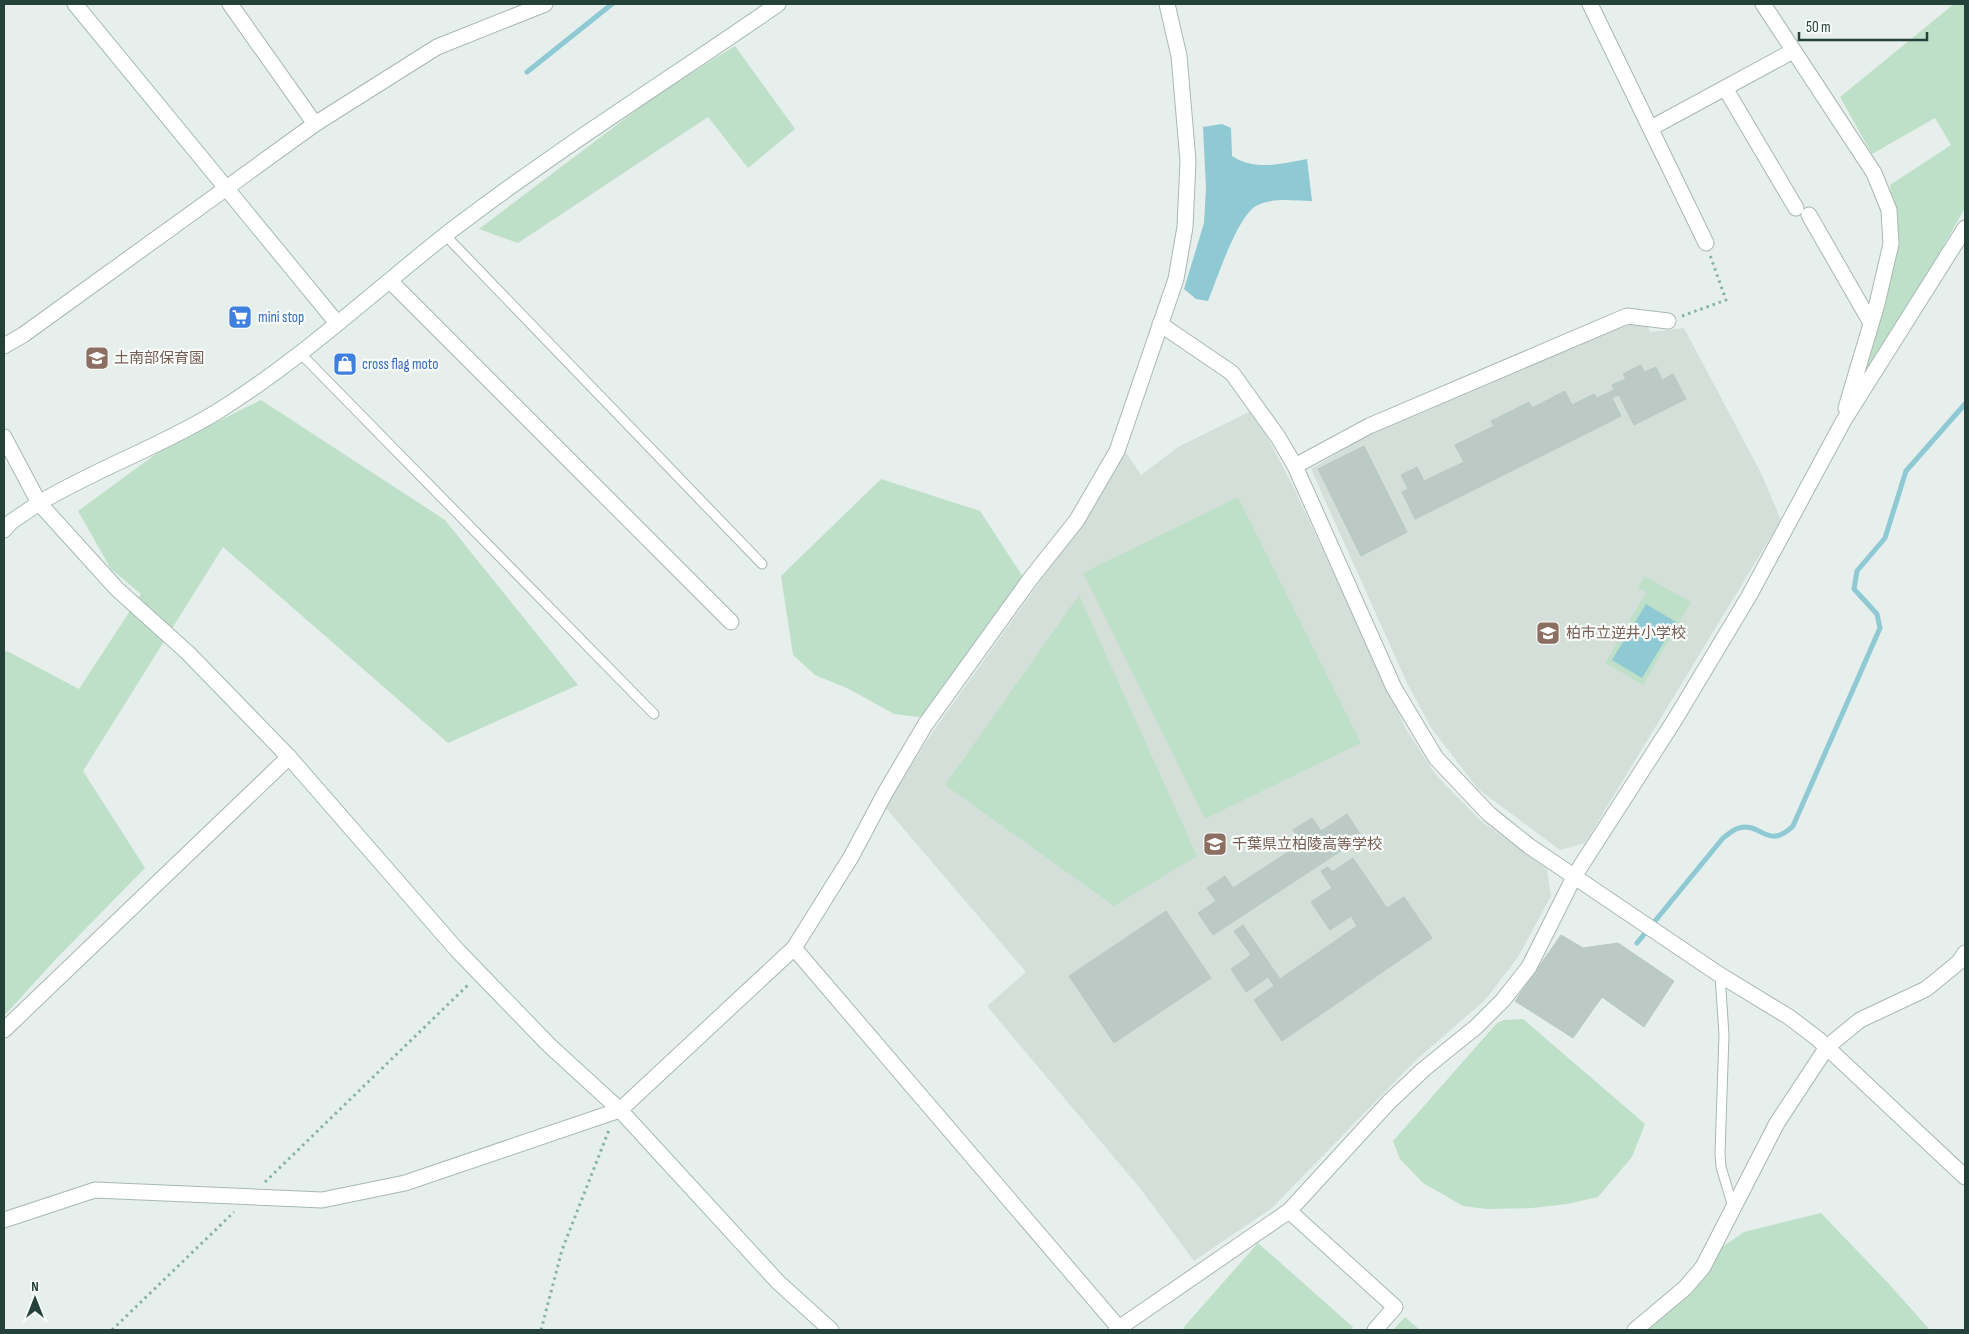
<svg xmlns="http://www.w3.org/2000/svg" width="1969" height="1334" viewBox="0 0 1969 1334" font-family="'Sofia Sans Condensed','Noto Sans JP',sans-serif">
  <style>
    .built { fill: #d4dfda }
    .green { fill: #bfe0c8 }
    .water { fill: #8ec9d4 }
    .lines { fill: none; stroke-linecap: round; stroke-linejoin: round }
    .stream { stroke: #8ec9d4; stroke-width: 5 }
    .building { fill: #bbcac4; stroke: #b8c9c2 }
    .lane-casing { stroke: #a8b8b2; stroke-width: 11 }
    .street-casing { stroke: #a8b8b2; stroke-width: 17 }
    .secondary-casing { stroke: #a4bbb3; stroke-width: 17 }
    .path { stroke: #86b3a5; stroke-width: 3; stroke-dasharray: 2.5 4; stroke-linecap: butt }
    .lane { stroke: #fff; stroke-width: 9 }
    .street { stroke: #fff; stroke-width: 15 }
    .secondary { stroke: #fff; stroke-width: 15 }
    .labels { text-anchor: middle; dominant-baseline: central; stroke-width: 4.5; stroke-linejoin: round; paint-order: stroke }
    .shop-label { font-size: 15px; fill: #366cbe; stroke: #f7fbf9; text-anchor: start }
    .education-label { font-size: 15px; fill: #785e54; stroke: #f7fbf9; text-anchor: start }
  </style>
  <rect width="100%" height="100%" fill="#e6efeb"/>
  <path class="built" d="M1624 323 1647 325 1650 332 1684 328 1761 473 1781 520 1585 843 1560 850 1478 789 1432 729 1407 683 1311 469 1368 435Z
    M1251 411 1265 433 1291 482 1406 729 1436 775 1480 820 1547 869 1551 896 1518 957 1485 1000 1414 1062 1272 1208 1194 1261 1143 1192 987 1006 1026 972 885 807 927 740 1100 497 1125 451 1141 475 1178 447Z"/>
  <path class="green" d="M1954 4H1965V208L1890 339 1860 380 1899 247 1890 185 1951 145 1935 118 1872 154 1840 97Z
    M735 46 795 129 748 168 708 117 518 243 479 229 659 93Z
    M261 400 445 520 578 685 448 743 223 547 83 771 145 868 55 960 4 1016V652L7 651 79 689 141 594 111 569 78 511 164 448Z
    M881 479 980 511 1023 577 927 718 894 714 849 689 815 675 793 655 781 576Z
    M1238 497 1361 743 1205 819 1083 573Z
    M1644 576 1691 602 1643 685 1605 663 1646 592 1638 588Z
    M1079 595 1197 856 1114 906 945 785Z
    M1523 1019 1645 1124 1632 1157 1598 1197 1567 1204 1532 1208 1487 1209 1463 1206 1423 1183 1400 1159 1393 1141 1497 1023 1504 1020Z
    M1821 1213 1889 1284 1930 1330H1645L1718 1250 1744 1232Z
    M1258 1243 1353 1327 1351 1330H1186L1183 1328Z
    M1405 1317 1420 1330H1393Z"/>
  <path class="water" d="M1222 124 1231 128 1232 156C1254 171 1282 164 1307 159L1312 201C1295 201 1272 197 1256 206 1237 217 1217 279 1208 301L1196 299 1184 289 1204 223 1206 188 1203 127Z
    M1646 604 1676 622 1642 678 1612 660Z"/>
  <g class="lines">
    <path class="stream" d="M527 72 612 4
      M1637 943 1723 838C1727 835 1732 831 1736 829 1761 819 1766 852 1793 826L1880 628 1877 614 1854 589 1857 571 1885 538 1906 471 1965 404"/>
  </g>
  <path class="building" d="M1641 365 1644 372 1656 367 1662 380 1673 374 1686 399 1634 425 1619 395 1612 398 1621 416 1415 519 1402 492 1408 489 1401 475 1417 467 1424 481 1464 462 1455 445 1494 426 1491 421 1529 402 1532 408 1565 391 1572 405 1594 394 1597 398 1614 390 1612 385 1626 379 1623 374Z
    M1364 446 1407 532 1361 556 1318 469Z
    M1347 814 1362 837 1213 935 1198 913 1216 901 1207 888 1225 876 1233 888 1302 843 1293 830 1312 818 1321 831Z
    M1353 858 1387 908 1404 897 1432 938 1282 1041 1254 1000 1274 986 1268 977 1246 992 1231 969 1251 955 1234 931 1243 925 1280 979 1357 926 1351 916 1330 930 1311 902 1332 888 1321 871 1328 867 1332 872Z
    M1166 911 1211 978 1114 1043 1069 976Z
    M1561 935 1583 948 1618 943 1674 981 1644 1027 1602 997 1573 1038 1515 1001Z"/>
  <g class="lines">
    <g class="lane-casing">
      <path id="lane" d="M446 236 762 564
        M300 353 654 714
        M1720 975 1724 1035 1720 1153 1721 1167 1733 1207"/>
    </g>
    <g class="street-casing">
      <path id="street" d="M230 4 315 124
        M1590 4 1706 243
        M1763 4 1874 173 1889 210 1891 244 1877 304 1846 408
        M1725 88 1796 208
        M1651 128 1793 51
        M1809 215 1871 323
        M390 281 731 622
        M1160 324 1232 373 1278 437 1295 466 1394 688 1436 758 1489 814 1529 846 1720 975 1789 1017 1818 1039 1965 1177
        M4 346 23 335 315 124 437 47 545 4
        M4 437 39 503
        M1295 466 1369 426 1627 316 1668 321
        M794 948 1119 1328
        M4 1030 289 757
        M1289 1211 1395 1307 1375 1330
        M4 1220 95 1190 322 1200 405 1183 620 1110 794 948 851 857 885 793 925 725 1031 578 1077 520 1117 451 1176 279 1185 227 1188 161 1179 56 1167 4
        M1116 1330 1289 1211 1389 1102 1424 1069 1476 1027 1503 1000 1529 967 1575 875 1674 721 1749 596 1844 420 1965 228
        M1635 1330 1685 1288 1703 1267 1777 1123 1827 1047 1860 1020 1926 989 1959 962 1965 953"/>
    </g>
    <g class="secondary-casing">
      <path id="secondary" d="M75 4 337 323
        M39 503C96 469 159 447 215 413 301 360 374 291 453 229 558 149 670 79 778 4
        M4 530 11 522 39 503 117 589 188 653 289 757 457 950 550 1046 620 1110 778 1282 831 1330"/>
    </g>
    <path class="path" d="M1682 316 1726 300 1710 255
      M265 1182 469 984
      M112 1330 234 1212
      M541 1330 562 1250 609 1130"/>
    <use href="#lane" class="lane"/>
    <use href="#street" class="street"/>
    <use href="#secondary" class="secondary"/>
  </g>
  <defs>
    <g id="supermarket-square" transform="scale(1.25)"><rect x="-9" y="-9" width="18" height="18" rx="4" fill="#3f7fe0" stroke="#f7fbf9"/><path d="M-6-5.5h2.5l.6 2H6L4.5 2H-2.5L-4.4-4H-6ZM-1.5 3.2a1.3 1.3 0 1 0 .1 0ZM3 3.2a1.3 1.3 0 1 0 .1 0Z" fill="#fff"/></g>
    <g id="school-square" transform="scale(1.25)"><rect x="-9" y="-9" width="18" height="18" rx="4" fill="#8d6e63" stroke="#f7fbf9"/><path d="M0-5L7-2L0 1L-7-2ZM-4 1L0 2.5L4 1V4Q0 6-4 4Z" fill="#fff"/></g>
    <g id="shop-square" transform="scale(1.25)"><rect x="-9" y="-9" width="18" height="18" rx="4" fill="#3f7fe0" stroke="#f7fbf9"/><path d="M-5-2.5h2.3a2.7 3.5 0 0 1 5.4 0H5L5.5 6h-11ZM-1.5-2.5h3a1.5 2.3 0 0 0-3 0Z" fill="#fff"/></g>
  </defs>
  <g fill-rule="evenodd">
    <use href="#supermarket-square" x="240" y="317"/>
    <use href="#school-square" x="97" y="358"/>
    <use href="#shop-square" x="345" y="364"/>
    <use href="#school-square" x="1548" y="633"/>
    <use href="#school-square" x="1215" y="844"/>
  </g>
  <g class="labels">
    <g class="shop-label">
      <text x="258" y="317">mini stop</text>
      <text x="362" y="364">cross flag moto</text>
    </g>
    <g class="education-label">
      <text x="114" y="358">土南部保育園</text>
      <text x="1566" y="633">柏市立逆井小学校</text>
      <text x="1232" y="844">千葉県立柏陵高等学校</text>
    </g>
  </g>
  <rect width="1969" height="1334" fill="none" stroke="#24423a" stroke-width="10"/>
  <g transform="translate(35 1299)" stroke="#f7fbf9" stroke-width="4" paint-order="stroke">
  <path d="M0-4L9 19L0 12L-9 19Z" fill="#24423a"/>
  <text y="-8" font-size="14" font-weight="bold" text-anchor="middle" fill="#24423a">N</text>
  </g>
  <path d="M1799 32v8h128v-8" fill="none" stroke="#24423a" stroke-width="2.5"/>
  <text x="1806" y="32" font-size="15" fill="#24423a" stroke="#f7fbf9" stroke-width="4" paint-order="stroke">50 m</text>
</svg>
